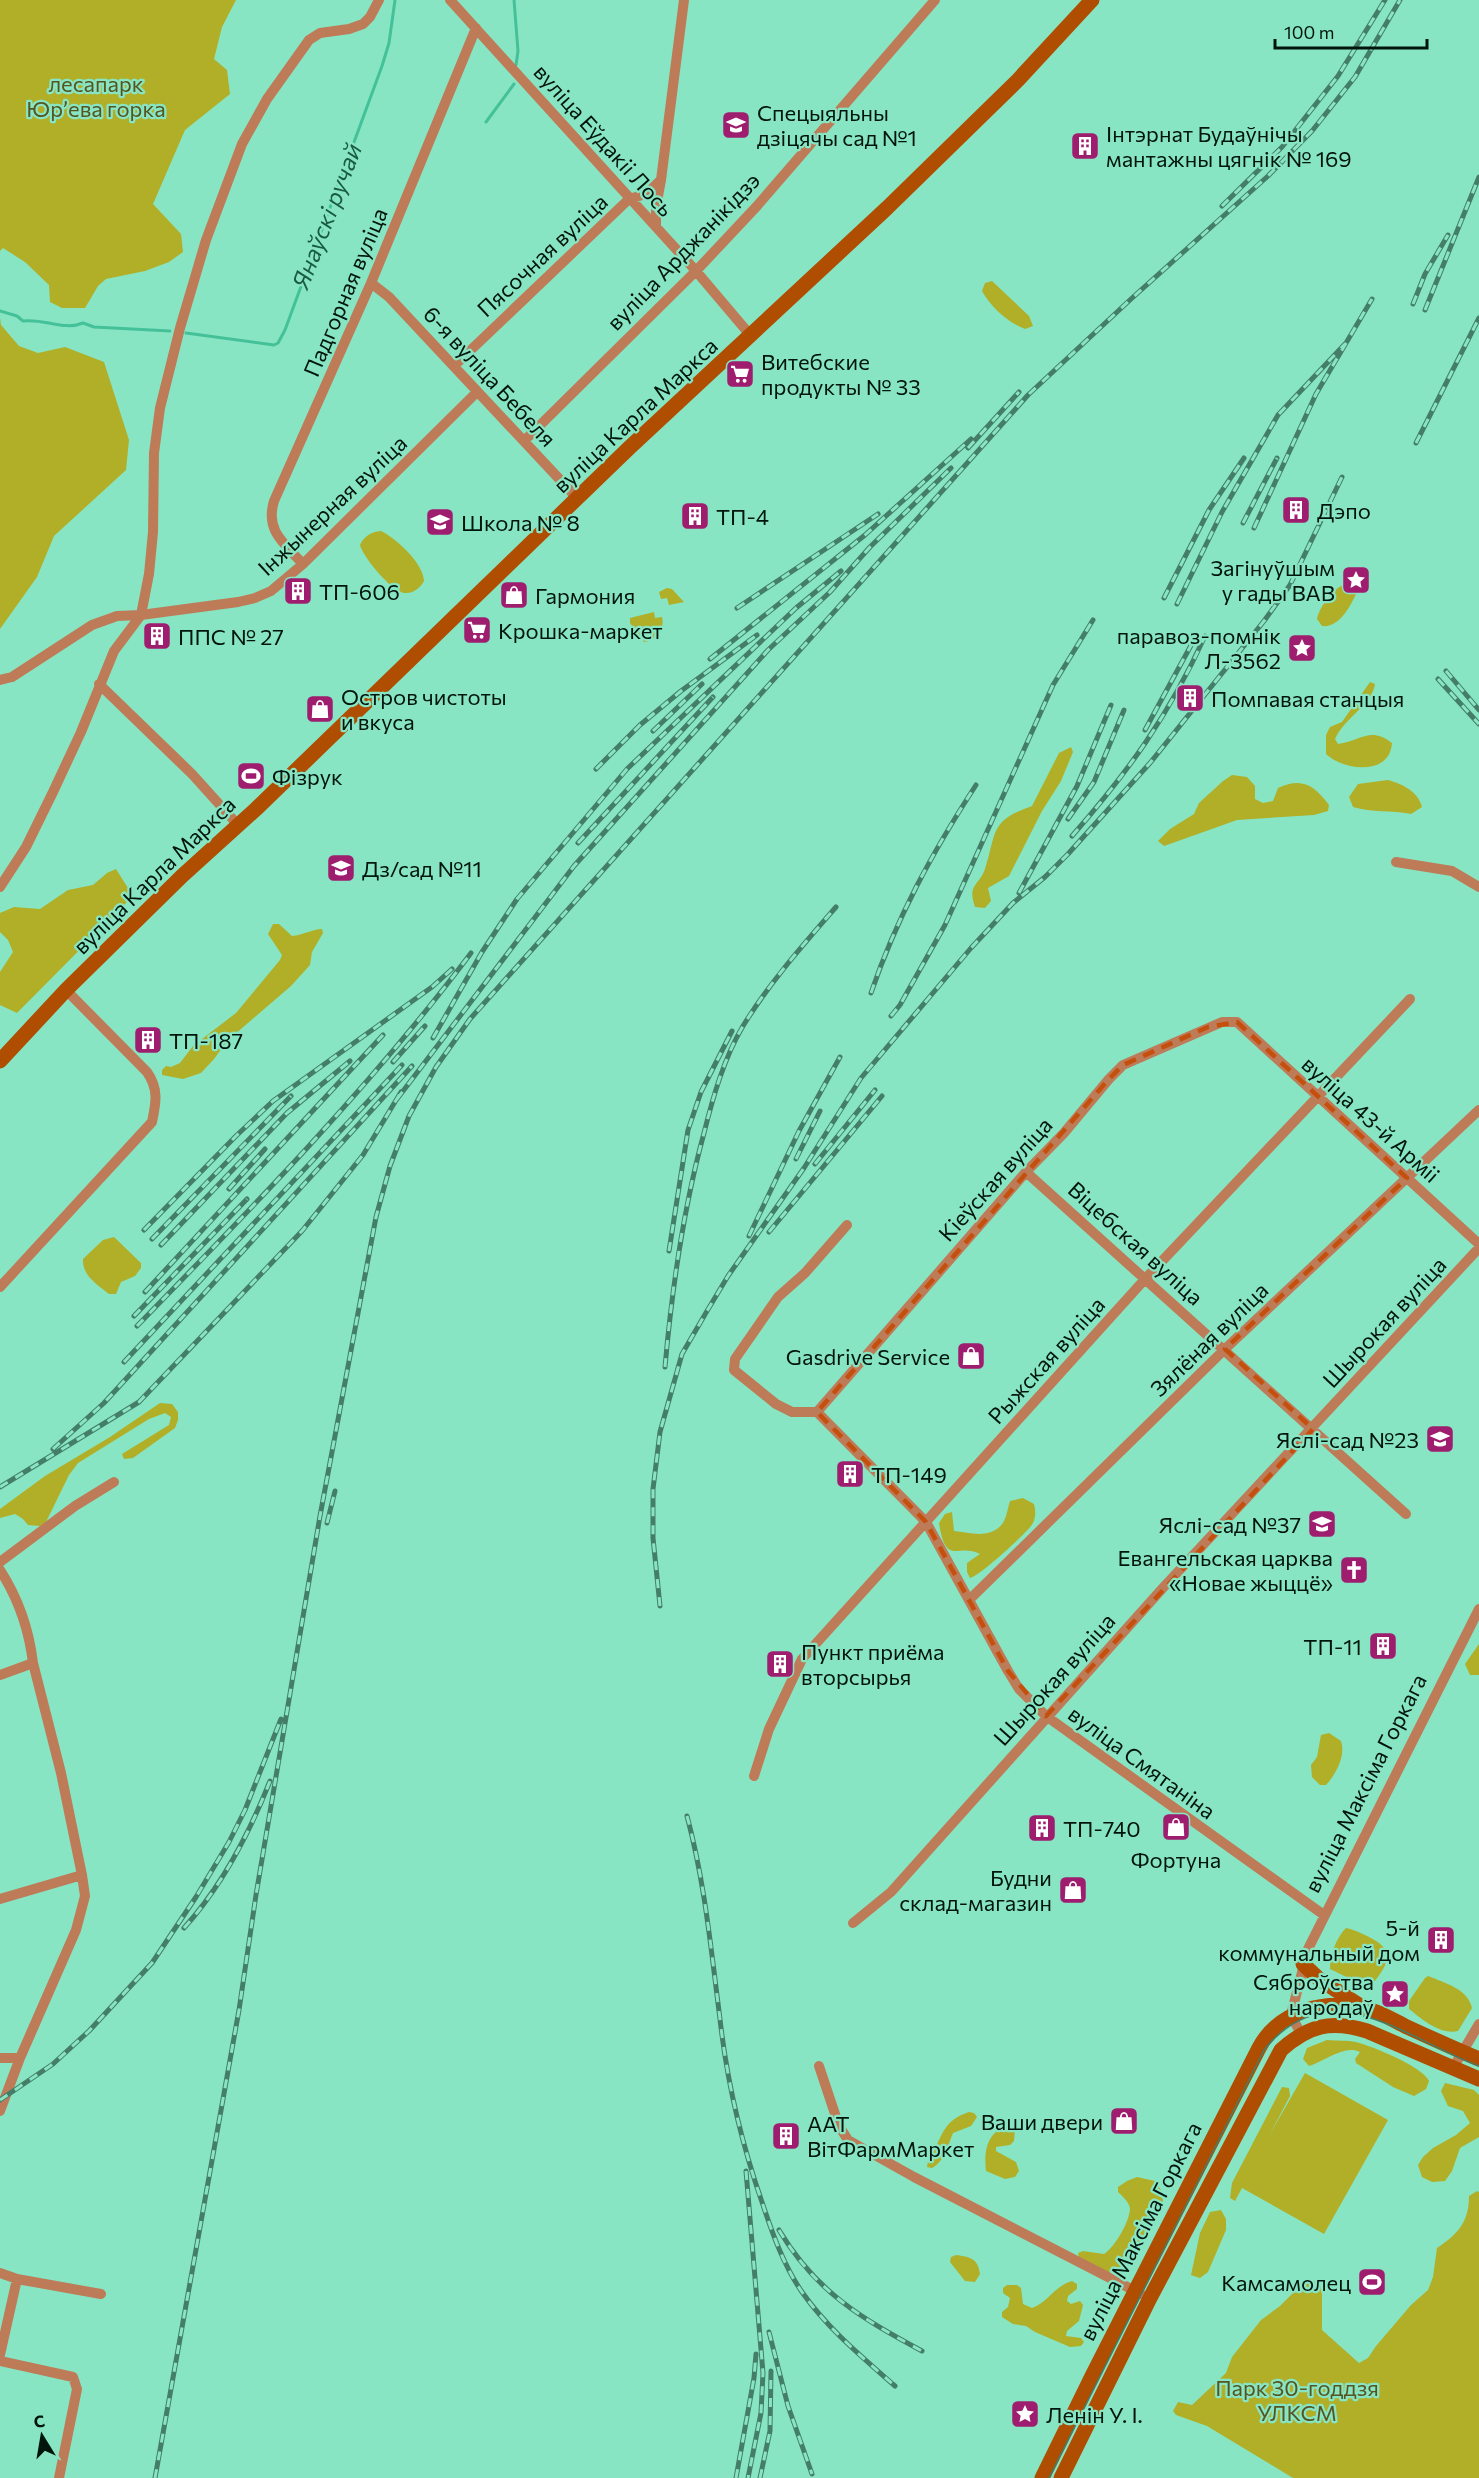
<svg xmlns="http://www.w3.org/2000/svg" width="1479" height="2478" viewBox="0 0 1479 2478" font-family="Commissioner,sans-serif">
  <style>
    .green { fill: #b1ae27 }
    .lines { fill: none; stroke-linecap: round; stroke-linejoin: round }
    .stream { stroke: #44c199; stroke-width: 3 }
    .street { stroke: #be7b58; stroke-width: 10 }
    .secondary { stroke: #af4d00; stroke-width: 15 }
    .tram { stroke: #447e68; stroke-width: 1.5 }
    .rail-casing { stroke: #447e68; stroke-width: 5 }
    .rail { stroke: #88e5c3; stroke-width: 3; stroke-dasharray: 9; stroke-linecap: butt }
    .marked { fill: none; stroke: #c54f0c; stroke-width: 4.5; stroke-dasharray: 12 8; stroke-linejoin: round }
    .labels { text-anchor: middle; dominant-baseline: central; stroke-width: 4.5; stroke-linejoin: round; paint-order: stroke }
    .park-label { font-size: 22px; fill: #565520; stroke: #88e5c3 }
    .poi-label { font-size: 22px; fill: #00150c; stroke: #88e5c3; text-anchor: start }
    .street-label { font-size: 22px; fill: #00150c; stroke: #88e5c3 }
    .water-label { font-size: 24px; font-style: italic; fill: #195b46; stroke: #88e5c3 }
  </style>
  <rect width="100%" height="100%" fill="#88e5c3"/>
  <path class="green" d="M0 0H236L222 27 214 59 227 70 230 94 185 130 153 204 181 234 183 252 169 262 145 271 106 279 98 286 85 308H62L50 302 49 285 25 262 3 248 0 251Z
    M992 281 1029 316 1033 326 1025 329C1007 322 991 307 982 291L985 283Z
    M0 318 1 325 19 346 38 353 65 347 104 362 129 440 126 470 54 536 37 577 0 629Z
    M381 531C396 538 424 564 424 581 420 588 413 594 404 593 391 591 363 557 360 545 364 536 371 532 381 531Z
    M1346 584 1353 588 1356 594C1350 607 1339 628 1322 626L1317 619C1319 607 1334 587 1346 584Z
    M667 588 672 589 684 602 669 605 667 598 661 599 659 592Z
    M654 612 655 618 662 617C665 629 656 640 644 642L630 623V618Z
    M1370 682 1375 684C1372 705 1344 718 1335 739L1338 744C1361 741 1370 726 1392 743 1390 776 1344 771 1326 754V735L1330 727 1342 722Z
    M1071 747 1073 752 1061 781 1042 811 1009 876 988 888 991 901 985 908 975 907C967 884 979 886 985 869 997 832 989 821 1032 806L1059 753Z
    M1232 775 1247 777 1255 786V799L1263 803 1273 801 1278 788C1302 777 1314 785 1329 805L1328 811 1314 815 1237 820 1164 846 1158 841 1170 829 1194 814 1199 803 1223 781Z
    M1388 780C1402 784 1418 791 1422 807L1411 814C1391 810 1372 813 1353 807L1349 797 1358 784Z
    M116 869 133 896 17 1013 0 1005V972L13 952 8 940 0 932V913L14 907 40 909 68 890 93 885 107 873Z
    M273 924H279L292 936C303 935 313 929 322 929L323 933 312 952 310 965 291 986 227 1041 214 1059 201 1073 183 1079 162 1075V1070L166 1066 171 1067 180 1063 193 1046 236 1013 280 960 282 955 268 934Z
    M114 1237 141 1263V1268L135 1276 121 1282 116 1294H109C98 1285 82 1276 83 1259L103 1240Z
    M160 1403 172 1404 178 1412V1420L175 1428 133 1458 124 1459 122 1454 169 1425 171 1417 165 1413 149 1419 78 1463 69 1475 46 1522 40 1526 28 1525 23 1519 15 1514 0 1518V1509L45 1476 110 1437Z
    M1023 1498 1034 1504C1036 1512 1036 1519 1031 1526 1023 1536 980 1576 970 1578L967 1572V1563L980 1554C958 1542 946 1568 939 1523L945 1514 952 1512 954 1531C971 1533 993 1540 1004 1521 1007 1515 1008 1507 1010 1501Z
    M1479 1644V1675H1470L1465 1664Z
    M1329 1733 1341 1741C1346 1756 1336 1774 1326 1785H1320L1312 1777 1311 1765 1317 1757 1321 1735Z
    M1346 1928C1355 1930 1361 1933 1369 1937 1397 1951 1388 1964 1372 1985L1365 1986 1330 1969C1330 1955 1336 1938 1346 1928Z
    M1428 1976C1445 1983 1468 1989 1472 2008L1458 2031C1440 2035 1423 2020 1409 2009V2001L1425 1978Z
    M1327 2040C1336 2041 1347 2040 1356 2042 1372 2046 1423 2067 1429 2081L1426 2089 1414 2096 1393 2087 1356 2063 1355 2059 1360 2052C1345 2044 1325 2061 1309 2066L1303 2059 1307 2048Z
    M1305 2073 1388 2120 1324 2234 1242 2188 1235 2201 1230 2198 1232 2183 1282 2087 1289 2088 1290 2096 1270 2134Z
    M1445 2083 1474 2090 1479 2095V2137L1460 2148 1452 2171 1445 2181 1432 2182 1422 2177 1418 2165 1423 2157 1433 2148 1456 2135 1470 2123 1463 2111 1448 2106 1441 2091Z
    M969 2112 974 2113 977 2117 971 2126 953 2133C948 2145 944 2162 932 2168L927 2167C928 2159 932 2156 935 2149 944 2130 946 2120 969 2112Z
    M1005 2126 1015 2130 1014 2141 1010 2145 996 2147V2151L1016 2162 1019 2171 1015 2177 1005 2179 986 2171C984 2152 986 2135 1005 2126Z
    M1137 2177 1155 2181 1161 2190 1163 2201 1125 2269C1113 2280 1091 2264 1079 2258L1078 2253 1083 2251 1104 2254C1115 2247 1130 2221 1130 2208 1129 2202 1122 2196 1118 2192V2187L1127 2181Z
    M1477 2191 1479 2192V2478H1293L1207 2426 1176 2415 1173 2411 1178 2402 1192 2405 1226 2373 1232 2357 1261 2320 1280 2306 1304 2282 1317 2281 1322 2285V2330L1359 2363 1368 2358 1376 2346 1411 2305 1428 2290 1433 2277 1437 2248C1458 2234 1469 2222 1469 2196Z
    M1221 2210 1226 2219V2230L1208 2272 1200 2278 1191 2275 1200 2233 1210 2212Z
    M956 2255C970 2257 978 2258 980 2274L975 2282 965 2281 950 2262 951 2257Z
    M1072 2281 1077 2284V2289L1068 2296 1067 2301 1071 2304 1080 2301 1083 2305 1079 2321 1067 2331 1066 2336 1081 2338 1084 2342 1081 2346 1070 2347 1035 2332 1026 2326 1013 2324 1002 2317V2312L1008 2307 1010 2298 1003 2293V2288L1007 2285H1017L1021 2288 1023 2304 1032 2308C1047 2303 1056 2285 1072 2281Z"/>
  <g class="lines">
    <path class="stream" d="M514 0 518 51 516 65
      M486 122 514 84
      M0 311 17 316 23 321C44 318 64 331 83 323L94 327 170 331
      M186 333 274 345 278 343 285 330 382 66 389 43 395 0"/>
    <path class="street" d="M450 0 696 271 751 336
      M656 227V207L661 180
      M371 283 389 297 578 499
      M454 366 629 199 646 194 661 180 684 0
      M524 441 696 271 757 206 935 0
      M303 564C284 543 265 531 274 501L371 283 476 28
      M0 680 12 677 92 625 117 616 141 615 149 574 153 532 154 453 160 408 180 328 206 240 242 144 267 99 309 40 320 33 349 29 363 24 370 17 379 0
      M99 684 192 774 238 825
      M1396 862 1452 871 1479 887
      M0 887 26 847 53 792 81 732 114 651 141 615 238 602 255 598 271 591 303 564 477 392
      M1026 1172 1406 1514
      M0 1287 152 1122C156 1103 159 1089 147 1072L66 990
      M817 1412 1026 1172 1064 1133 1109 1079 1123 1065 1222 1022H1237L1479 1244
      M817 1412 926 1522 1008 1671 1019 1689 1046 1716 1324 1915
      M817 1412H792L776 1404 734 1370 735 1359 778 1297 805 1273 847 1225
      M0 1562 75 1506 114 1482
      M0 1570C18 1598 29 1629 33 1663L61 1773 82 1875 85 1896 76 1930 20 2058 0 2111
      M969 1600 1225 1349 1479 1110
      M0 1675 33 1663
      M754 1776 769 1729 802 1659 1146 1278 1410 999
      M0 1899 82 1875
      M853 1923 891 1892 1161 1590 1479 1248
      M1301 2034 1291 2015 1308 1949 1479 1609
      M0 2058H20
      M819 2066 839 2126 848 2140 914 2177 1141 2294
      M1453 2068 1479 2024
      M0 2273 17 2279 101 2294
      M0 2355 17 2279
      M0 2361 73 2377 77 2389 59 2478"/>
    <path class="secondary" d="M0 1061 66 990 182 876 256 809 629 448 887 208 1018 80 1092 0
      M1303 1964 1319 1979 1359 2005
      M1042 2478 1093 2374 1259 2048C1279 2010 1324 2000 1364 2008 1379 2011 1393 2020 1407 2027 1431 2038 1455 2049 1479 2059
      M1061 2478 1150 2298 1281 2050C1309 2025 1331 2020 1367 2031L1479 2079"/>
    <path class="tram" d="M1049 2478 1264 2050C1330 1968 1407 2040 1479 2066"/>
    <g class="rail-casing">
      <path id="rail" d="M1222 206 1282 147 1338 76 1385 0
        M1413 304 1425 274 1448 235
        M1425 310 1479 177
        M1416 443 1479 318
        M968 448 1019 392
        M1243 523 1277 458
        M1254 528 1316 394 1372 299
        M1164 598 1209 510 1244 458
        M1177 604 1222 512 1278 415 1345 344
        M737 608 878 514
        M710 659 865 535 971 439
        M1446 671 1479 710
        M1438 679 1479 724
        M1145 730 1195 638
        M653 731 702 684
        M596 769 640 725 681 691 757 635
        M1068 819 1094 782 1124 710
        M1072 836C1129 771 1169 715 1205 636
        M578 843 713 697
        M1019 893 1077 786 1111 705
        M871 993C897 917 932 853 976 785
        M891 1016 900 1005 945 925 1053 685 1093 620
        M433 1038 482 952 517 899 627 769 796 608 841 571
        M393 1062 425 1026
        M397 1099 574 866 768 650 830 592 870 547 951 468
        M796 1159 820 1111
        M815 1164 875 1090
        M229 1189 265 1149
        M144 1230 236 1136 273 1101 432 987 452 969
        M769 1232 882 1096
        M749 1236 799 1131 840 1057
        M152 1239 291 1096
        M161 1245 287 1113 350 1061
        M669 1251 688 1130 701 1092 732 1031
        M145 1292 383 1035
        M134 1316 247 1199
        M137 1326C252 1208 372 1085 471 953
        M124 1362 402 1065
        M665 1367C672 1288 683 1210 704 1133 713 1097 724 1058 743 1026 770 982 803 945 836 907
        M53 1449 104 1403 412 1066
        M0 1487 139 1402 302 1231 363 1155 401 1092
        M327 1523 335 1491
        M660 1606 653 1538V1489L660 1432 682 1354 707 1311 728 1276 804 1168 861 1078 971 948 1013 903 1045 877 1068 854 1150 763 1264 621 1290 585 1342 477
        M687 1816C705 1883 711 1950 720 2019 727 2082 742 2145 763 2205 773 2235 784 2266 802 2292 827 2328 862 2357 895 2386
        M184 1928C222 1886 249 1834 270 1781
        M0 2100 53 2064 89 2031 152 1963 196 1897 229 1842 245 1810 281 1719
        M746 2171 763 2373 761 2413 748 2478
        M779 2230C816 2292 861 2318 922 2351
        M769 2332 788 2406 812 2474
        M155 2478 239 2010 256 1895 320 1516 376 1217 390 1166 409 1116 436 1067 470 1019 1028 395 1131 299 1268 176 1312 131 1355 77 1400 0
        M736 2478 754 2378 756 2354
        M760 2478 770 2431 771 2371"/>
    </g>
    <use href="#rail" class="rail"/>
  </g>
  <path class="marked" d="M1237 1022 1407 1178 1225 1349 1313 1429 1046 1716 1008 1671 926 1522 817 1412 1109 1079 1123 1065 1208 1027Z"/>
  <defs>
    <g id="school-square" transform="scale(1.5)"><rect x="-9" y="-9" width="18" height="18" rx="4" fill="#9f1d6f" stroke="#88e5c3"/><path d="M0-5L7-2L0 1L-7-2ZM-4 1L0 2.5L4 1V4Q0 6-4 4Z" fill="#fff"/></g>
    <g id="building-square" transform="scale(1.5)"><rect x="-9" y="-9" width="18" height="18" rx="4" fill="#9f1d6f" stroke="#88e5c3"/><path d="M-4-6H4V6H1V3H-1V6H-4ZM-2.5-4.3h1.7v1.8h-1.7ZM.8-4.3h1.7v1.8H.8ZM-2.5-1h1.7V.8h-1.7ZM.8-1h1.7V.8H.8Z" fill="#fff"/></g>
    <g id="supermarket-square" transform="scale(1.5)"><rect x="-9" y="-9" width="18" height="18" rx="4" fill="#9f1d6f" stroke="#88e5c3"/><path d="M-6-5.5h2.5l.6 2H6L4.5 2H-2.5L-4.4-4H-6ZM-1.5 3.2a1.3 1.3 0 1 0 .1 0ZM3 3.2a1.3 1.3 0 1 0 .1 0Z" fill="#fff"/></g>
    <g id="sight-square" transform="scale(1.5)"><rect x="-9" y="-9" width="18" height="18" rx="4" fill="#9f1d6f" stroke="#88e5c3"/><path d="M0-6L1.8-2.2L6-1.7L2.9 1.2L3.7 5.4L0 3.3L-3.7 5.4L-2.9 1.2L-6-1.7L-1.8-2.2Z" fill="#fff"/></g>
    <g id="shop-square" transform="scale(1.5)"><rect x="-9" y="-9" width="18" height="18" rx="4" fill="#9f1d6f" stroke="#88e5c3"/><path d="M-5-2.5h2.3a2.7 3.5 0 0 1 5.4 0H5L5.5 6h-11ZM-1.5-2.5h3a1.5 2.3 0 0 0-3 0Z" fill="#fff"/></g>
    <g id="stadium-square" transform="scale(1.5)"><rect x="-9" y="-9" width="18" height="18" rx="4" fill="#9f1d6f" stroke="#88e5c3"/><path d="M0-5a6.5 5 0 1 0 0 10a6.5 5 0 1 0 0-10ZM-3.5-1.8h7v3.6h-7Z" fill="#fff"/></g>
    <g id="church-square" transform="scale(1.5)"><rect x="-9" y="-9" width="18" height="18" rx="4" fill="#9f1d6f" stroke="#88e5c3"/><path d="M-1.2-6h2.4v3.5h3.3v2.4h-3.3V6h-2.4V-.1h-3.3v-2.4h3.3Z" fill="#fff"/></g>
  </defs>
  <g fill-rule="evenodd">
    <use href="#school-square" x="736" y="125"/>
    <use href="#building-square" x="1085" y="146"/>
    <use href="#supermarket-square" x="740" y="374"/>
    <use href="#building-square" x="1296" y="510"/>
    <use href="#building-square" x="695" y="516"/>
    <use href="#school-square" x="440" y="522"/>
    <use href="#sight-square" x="1356" y="580"/>
    <use href="#building-square" x="298" y="591"/>
    <use href="#shop-square" x="514" y="595"/>
    <use href="#supermarket-square" x="477" y="630"/>
    <use href="#building-square" x="157" y="636"/>
    <use href="#sight-square" x="1302" y="648"/>
    <use href="#building-square" x="1190" y="698"/>
    <use href="#shop-square" x="320" y="709"/>
    <use href="#stadium-square" x="251" y="776"/>
    <use href="#school-square" x="341" y="868"/>
    <use href="#building-square" x="148" y="1040"/>
    <use href="#shop-square" x="971" y="1356"/>
    <use href="#school-square" x="1440" y="1439"/>
    <use href="#building-square" x="850" y="1474"/>
    <use href="#school-square" x="1322" y="1524"/>
    <use href="#church-square" x="1354" y="1570"/>
    <use href="#building-square" x="1383" y="1646"/>
    <use href="#building-square" x="780" y="1664"/>
    <use href="#shop-square" x="1176" y="1827"/>
    <use href="#building-square" x="1042" y="1828"/>
    <use href="#shop-square" x="1073" y="1890"/>
    <use href="#building-square" x="1441" y="1940"/>
    <use href="#sight-square" x="1395" y="1994"/>
    <use href="#shop-square" x="1124" y="2121"/>
    <use href="#building-square" x="786" y="2136"/>
    <use href="#stadium-square" x="1372" y="2282"/>
    <use href="#sight-square" x="1025" y="2414"/>
  </g>
  <g class="labels">
    <g class="park-label">
      <text x="96" y="83">лесапарк<tspan x="96" dy="25">Юрʼева горка</tspan></text>
      <text x="1297" y="2387">Парк 30-годдзя<tspan x="1297" dy="25">УЛКСМ</tspan></text>
    </g>
    <g class="poi-label">
      <text x="757" y="112">Спецыяльны<tspan x="757" dy="25">дзіцячы сад №1</tspan></text>
      <text x="1106" y="133">Інтэрнат Будаўнічы<tspan x="1106" dy="25">мантажны цягнік № 169</tspan></text>
      <text x="761" y="361">Витебские<tspan x="761" dy="25">продукты № 33</tspan></text>
      <text x="1317" y="510">Дэпо</text>
      <text x="716" y="516">ТП-4</text>
      <text x="461" y="522">Школа № 8</text>
      <text x="1335" y="567" text-anchor="end">Загінуўшым<tspan x="1335" dy="25">у гады ВАВ</tspan></text>
      <text x="319" y="591">ТП-606</text>
      <text x="535" y="595">Гармония</text>
      <text x="498" y="630">Крошка-маркет</text>
      <text x="1281" y="635" text-anchor="end">паравоз-помнік<tspan x="1281" dy="25">Л-3562</tspan></text>
      <text x="178" y="636">ППС № 27</text>
      <text x="341" y="696">Остров чистоты<tspan x="341" dy="25">и вкуса</tspan></text>
      <text x="1211" y="698">Помпавая станцыя</text>
      <text x="272" y="776">Фізрук</text>
      <text x="362" y="868">Дз/сад №11</text>
      <text x="169" y="1040">ТП-187</text>
      <text x="950" y="1356" text-anchor="end">Gasdrive Service</text>
      <text x="1419" y="1439" text-anchor="end">Яслі-сад №23</text>
      <text x="871" y="1474">ТП-149</text>
      <text x="1301" y="1524" text-anchor="end">Яслі-сад №37</text>
      <text x="1333" y="1557" text-anchor="end">Евангельская царква<tspan x="1333" dy="25">«Новае жыццё»</tspan></text>
      <text x="1362" y="1646" text-anchor="end">ТП-11</text>
      <text x="801" y="1651">Пункт приёма<tspan x="801" dy="25">вторсырья</tspan></text>
      <text x="1063" y="1828">ТП-740</text>
      <text x="1176" y="1859" text-anchor="middle">Фортуна</text>
      <text x="1052" y="1877" text-anchor="end">Будни<tspan x="1052" dy="25">склад-магазин</tspan></text>
      <text x="1420" y="1927" text-anchor="end">5-й<tspan x="1420" dy="25">коммунальный дом</tspan></text>
      <text x="1374" y="1981" text-anchor="end">Сяброўства<tspan x="1374" dy="25">народаў</tspan></text>
      <text x="1103" y="2121" text-anchor="end">Ваши двери</text>
      <text x="807" y="2123">ААТ<tspan x="807" dy="25">ВітФармМаркет</tspan></text>
      <text x="1351" y="2282" text-anchor="end">Камсамолец</text>
      <text x="1046" y="2414">Ленін У. І.</text>
    </g>
    <g class="street-label">
      <text transform="translate(604 140) rotate(48)">вуліца Еўдакіі Лось</text>
      <text transform="translate(683 251) rotate(-46)">вуліца Арджанікідзэ</text>
      <text transform="translate(542 255) rotate(-43)">Пясочная вуліца</text>
      <text transform="translate(345 292) rotate(-67)">Падгорная вуліца</text>
      <text transform="translate(490 376) rotate(47)">6-я вуліца Бебеля</text>
      <text transform="translate(635 415) rotate(-43)">вуліца Карла Маркса</text>
      <text transform="translate(332 505) rotate(-43)">Інжынерная вуліца</text>
      <text transform="translate(154 875) rotate(-44)">вуліца Карла Маркса</text>
      <text transform="translate(1371 1119) rotate(42)">вуліца 43-й Арміі</text>
      <text transform="translate(995 1179) rotate(-48)">Кіеўская вуліца</text>
      <text transform="translate(1136 1243) rotate(42)">Віцебская вуліца</text>
      <text transform="translate(1384 1322) rotate(-47)">Шырокая вуліца</text>
      <text transform="translate(1209 1339) rotate(-44)">Зялёная вуліца</text>
      <text transform="translate(1046 1360) rotate(-48)">Рыжская вуліца</text>
      <text transform="translate(1054 1679) rotate(-48)">Шырокая вуліца</text>
      <text transform="translate(1142 1762) rotate(36)">вуліца Смятаніна</text>
      <text transform="translate(1365 1783) rotate(-63)">вуліца Максіма Горкага</text>
      <text transform="translate(1140 2231) rotate(-63)">вуліца Максіма Горкага</text>
    </g>
    <g class="water-label">
      <text transform="translate(326 216) rotate(-69)">Янаўскі ручай</text>
    </g>
  </g>
  <g transform="translate(42 2436) rotate(349)" stroke="#88e5c3" stroke-width="4.5" paint-order="stroke">
  <path d="M0-4.5L10 22L0 15L-10 22Z" fill="#00150c"/>
  <text y="-9" font-size="16" font-weight="bold" text-anchor="middle" fill="#00150c">С</text>
  </g>
  <path d="M1275 39v9h152v-9" fill="none" stroke="#00150c" stroke-width="3"/>
  <text x="1284" y="39" font-size="18" fill="#00150c" stroke="#88e5c3" stroke-width="4.5" paint-order="stroke">100 m</text>
</svg>
